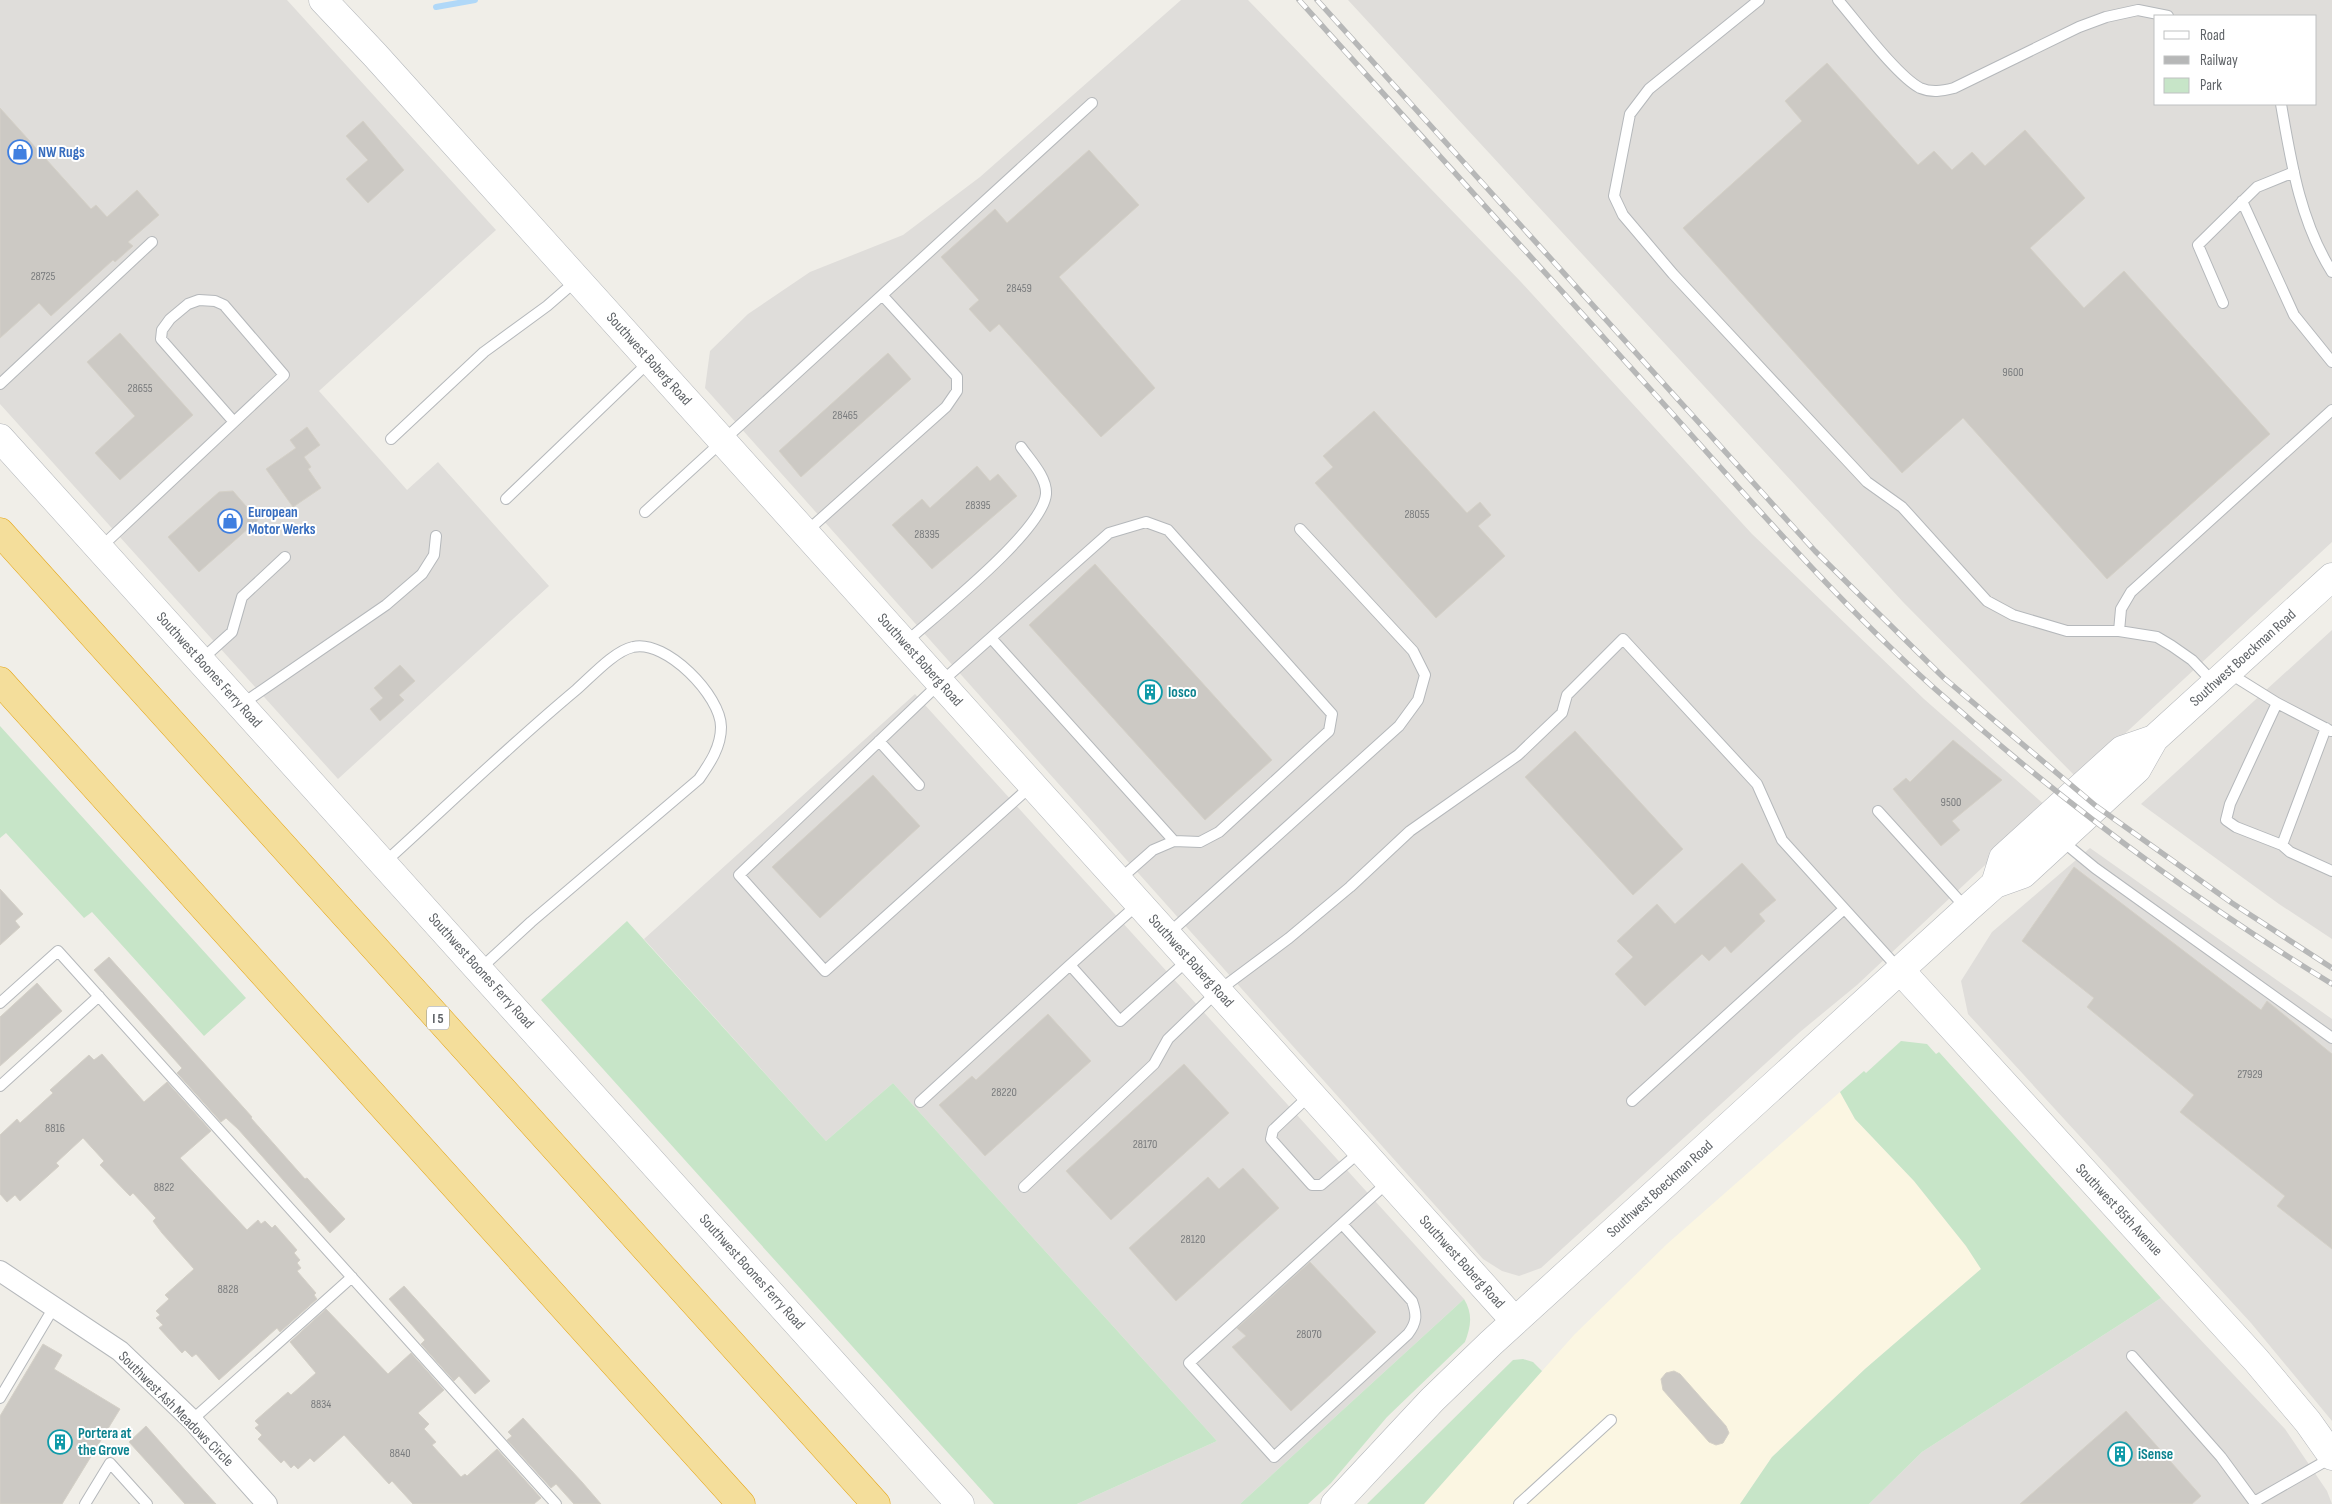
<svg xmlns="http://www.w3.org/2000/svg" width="2332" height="1504" viewBox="0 0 2332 1504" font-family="'Sofia Sans Condensed',sans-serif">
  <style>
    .commercial { fill: #fbf6e2 }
    .industrial { fill: #dfddda; fill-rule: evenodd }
    .green { fill: #c7e5c8 }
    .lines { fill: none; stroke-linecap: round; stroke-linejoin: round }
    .stream { stroke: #b0d8f8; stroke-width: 6 }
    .building { fill: #ccc9c4; stroke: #d4d0c7 }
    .lane-casing { stroke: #b5b8bb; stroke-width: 12 }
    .street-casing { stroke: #b5b8bb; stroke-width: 22 }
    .secondary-casing { stroke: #b4b7bb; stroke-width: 29 }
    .highway-casing { stroke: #e4a514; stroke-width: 29 }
    .lane { stroke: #fff; stroke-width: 10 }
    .street { stroke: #fff; stroke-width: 20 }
    .secondary { stroke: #fff; stroke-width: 28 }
    .highway { stroke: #f4de9b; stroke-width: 28 }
    .rail-casing { stroke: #b6b7b7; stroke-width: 5.5 }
    .rail { stroke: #fff; stroke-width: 4; stroke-dasharray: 11; stroke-linecap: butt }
    .labels { text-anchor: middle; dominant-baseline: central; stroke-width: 4; stroke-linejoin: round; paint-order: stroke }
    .number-label { font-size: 12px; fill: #7a7c7e }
    .shield { fill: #fff; stroke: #8f9295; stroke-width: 1 }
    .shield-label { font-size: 14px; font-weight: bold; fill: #5f6367 }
    .shop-label { font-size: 15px; font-weight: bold; fill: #366cbe; stroke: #fff; text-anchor: start }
    .street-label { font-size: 15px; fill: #5f6367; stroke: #fff }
    .culture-label { font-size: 15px; font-weight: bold; fill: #0d838f; stroke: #fff; text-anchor: start }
  </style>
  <rect width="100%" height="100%" fill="#f0eee8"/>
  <path class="commercial" d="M1840 1092 1855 1119 1914 1181 1966 1246 1981 1269 1865 1369 1772 1457 1740 1504H1424L1574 1335 1667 1244Z"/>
  <path class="industrial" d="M0 0H287L496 230 319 391 407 490 438 462 549 586 338 779 0 404Z
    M1181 0H1248L1521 282 1752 534 1924 699 2047 807 1857 985 1800 1032 1541 1268 1519 1276 1502 1271 1483 1259 705 388 710 351 748 314 810 272 903 235 980 177Z
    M1348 0H2332V542L2077 778 1903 602ZM2156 16H2316V104H2156Z
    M2332 630V939L2279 904 2141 804Z
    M915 694 1464 1299 1240 1504H1077L1217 1441 893 1083 826 1141 644 939Z
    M2090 848 2332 1019V1421L2251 1323 1968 1014 1961 981 1992 932Z
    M2161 1298 2285 1429 2327 1491 2332 1504H1869L1922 1452Z"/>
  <path class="green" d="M0 726 246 998 204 1036 92 912 84 918 6 833 0 838Z
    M627 921 826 1141 893 1083 1217 1441 1077 1504H994L541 1000Z
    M1901 1041 1927 1044 1936 1054 1939 1052 2161 1298 1922 1452 1869 1504H1740L1772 1457 1865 1369 1981 1269 1966 1246 1914 1181 1855 1119 1840 1092 1864 1071 1866 1073Z
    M1464 1299C1473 1314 1471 1326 1465 1342L1387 1417 1331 1483 1308 1504H1240Z
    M1523 1359 1533 1362 1542 1371 1424 1504H1367L1513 1360Z"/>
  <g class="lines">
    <path class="stream" d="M436 7 475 0"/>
  </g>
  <path class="building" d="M1827 63 1918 165 1934 151 1952 170 1972 152 1985 166 2025 130 2085 198 2030 248 2084 308 2124 271 2270 434 2107 579 1963 418 1902 473 1683 228 1802 121 1785 101Z
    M0 108 91 209 96 205 107 217 137 190 159 215 128 242 133 246 115 262 113 260 51 316 39 303 0 338Z
    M363 121 404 170 368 203 346 179 368 160 346 136Z
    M1089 150 1139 205 1059 277 1155 388 1101 437 999 324 990 332 969 309 979 300 941 257 995 209 1007 223Z
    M120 333 193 415 120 480 95 453 135 416 87 362Z
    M888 353 911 379 801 477 779 451Z
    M1374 411 1467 513 1480 502 1491 515 1478 526 1505 556 1436 618 1315 483 1333 467 1323 456Z
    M307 427 320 445 304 457 311 467 308 469 321 488 293 507 266 469 296 448 290 440Z
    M977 466 990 481 998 474 1017 496 932 569 892 525 922 499 930 508Z
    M233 491 258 520 199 572 168 537 219 492Z
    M1095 564 1272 760 1205 820 1029 625Z
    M400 665 415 681 399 695 404 700 380 721 370 709 383 698 374 688Z
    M1575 731 1683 849 1633 895 1525 777Z
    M1953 740 2002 780 1952 821 1960 830 1941 846 1893 789 1906 778 1910 782Z
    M873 775 920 826 820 918 772 867Z
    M1742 863 1776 900 1759 914 1765 921 1731 953 1725 946 1709 961 1702 954 1645 1006 1615 974 1633 957 1617 941 1657 904 1675 924Z
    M2074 867 2261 1010 2267 1001 2332 1054V1249L2277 1206 2285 1196 2180 1112 2194 1095 2087 1007 2094 998 2022 941Z
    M0 889 23 914 15 921 20 927 0 945Z
    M109 957 252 1117 251 1118 305 1179 307 1178 345 1219 330 1233 238 1129 226 1118 221 1122 177 1073 182 1068 94 970Z
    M37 983 62 1011 0 1066V1017Z
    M1048 1014 1091 1061 985 1156 939 1105 972 1076 976 1080Z
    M102 1054 144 1102 167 1082 211 1131 180 1158 247 1230 258 1220 261 1224 265 1221 272 1228 275 1225 297 1250 294 1253 300 1260 297 1263 301 1268 297 1271 316 1293 314 1295 317 1299 280 1332 277 1328 219 1380 196 1354 192 1357 185 1350 182 1353 159 1328 163 1325 156 1318 160 1315 156 1311 169 1299 165 1295 194 1269 162 1233 153 1221 156 1218 133 1193 130 1196 100 1165 104 1161 83 1138 56 1163 59 1166 20 1201 15 1195 7 1202 0 1194V1135L17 1119 20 1123 53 1093 50 1090 89 1055 94 1060Z
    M1184 1064 1229 1113 1111 1220 1066 1171Z
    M1243 1168 1279 1208 1176 1301 1129 1248 1208 1177 1219 1189Z
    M1310 1262 1376 1332 1291 1411 1232 1347 1246 1336 1237 1328Z
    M404 1286 490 1381 475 1394 459 1376 454 1381 421 1344 425 1340 389 1299Z
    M326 1309 388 1374 411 1353 444 1390 418 1413 429 1424 424 1429 436 1442 432 1445 461 1477 465 1474 467 1476 497 1449 541 1498 534 1504H413L392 1481 389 1484 344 1435 314 1462 310 1458 298 1469 294 1465 291 1468 284 1460 281 1463 258 1439 262 1435 255 1428 259 1425 255 1421 288 1392 291 1395 316 1373 290 1342Z
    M43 1344 62 1355 54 1369 120 1409 62 1504H0V1416Z
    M1674 1371 1680 1374 1726 1426 1729 1433 1723 1443 1716 1445 1709 1442 1663 1390 1661 1379 1666 1373Z
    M2126 1411 2201 1496 2192 1504H2020Z
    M523 1418 582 1482 601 1504H574L556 1484 551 1488 507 1440 512 1436 508 1432Z
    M146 1426 185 1470 216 1504H185L168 1485 129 1442Z"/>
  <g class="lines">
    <g class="lane-casing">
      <path id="lane" d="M1759 0 1649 89 1630 114 1614 196 1623 215 1673 274 1867 482 1902 507 1987 601 2013 615 2067 631H2119L2157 637 2172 646 2192 660 2214 683
        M1838 0C1857 22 1897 76 1920 88 1932 93 1942 91 1954 88L2079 27 2106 17 2138 10 2168 16
        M2281 104C2291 162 2300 221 2332 272
        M2242 201 2294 315 2332 362
        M2223 303 2198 245 2257 187 2294 172
        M0 384 152 242
        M391 439 484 352 547 306 577 280
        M506 499 650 361
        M645 512 1092 103
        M806 532 946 407 957 391V377L883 296
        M100 548 284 375 224 305 215 301 199 300 188 304 170 319 162 330 161 339 234 422
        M2119 631 2121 609 2131 592 2332 410
        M991 638 1174 841
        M906 642C936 615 1043 531 1046 494 1047 477 1030 460 1021 447
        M201 660 232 632 242 597 285 557
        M2229 673 2277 703 2331 731
        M2277 703 2230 804 2226 820 2236 827 2282 845
        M242 704 386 605 422 574 434 555 436 536
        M2326 728 2282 845 2290 852 2332 871
        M879 741 919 785
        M1031 786 825 971 739 875 940 683 1109 533 1146 522 1168 530 1332 714 1329 731 1219 832 1200 842 1174 841 1153 850 1119 880
        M1878 811 1966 908
        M2061 840 2095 868 2332 1038
        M384 863C448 805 510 745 576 690 591 677 614 651 633 647 666 639 721 696 721 727 721 747 710 763 699 779L531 922 480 969
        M1138 904 1070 965 1120 1021 1188 960
        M1168 934 1399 726 1418 700 1425 675 1413 651 1300 529
        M0 1003 58 951 556 1504
        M0 1086 99 996
        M1310 1095 1273 1130 1271 1139 1312 1185H1321L1361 1151
        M1632 1101 1844 909
        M920 1102 1070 965
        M1024 1187 1154 1064 1168 1039 1218 991 1289 938 1350 887 1410 831 1518 755 1562 713 1567 695 1623 639 1757 784 1782 840 1899 969
        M1342 1224 1412 1301C1417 1315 1417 1322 1408 1334L1274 1457 1189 1363 1388 1182
        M2132 1356 2221 1457 2254 1502 2331 1458
        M0 1398 54 1307
        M192 1420 352 1277
        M85 1504 110 1463 147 1504
        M1519 1504 1611 1420"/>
    </g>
    <g class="street-casing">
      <path id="street" d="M0 1271 120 1351 192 1420 267 1504"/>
    </g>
    <g class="secondary-casing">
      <path id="secondary" d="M323 0 375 55 1515 1321
        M0 438 960 1504
        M1995 884 2003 858 2122 750 2154 739
        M1900 970 2256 1360 2308 1422 2332 1456
        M1335 1504 1432 1400 1491 1343 1967 909 1995 884 2023 874 2137 769 2154 739 2332 577"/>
    </g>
    <g class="highway-casing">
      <path id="highway" d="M0 532 876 1504
        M0 681 741 1504"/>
    </g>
    <use href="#lane" class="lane"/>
    <use href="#street" class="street"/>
    <use href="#secondary" class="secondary"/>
    <use href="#highway" class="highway"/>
    <g class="rail-casing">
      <path id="rail" d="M1299 0C1419 134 1540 267 1661 401 1749 499 1836 600 1934 688 2057 798 2191 898 2332 984
        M1317 0 1815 551 1944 678 2096 806 2232 903 2332 968"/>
    </g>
    <use href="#rail" class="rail"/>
  </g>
  <defs>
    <g id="shop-ring" transform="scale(1.25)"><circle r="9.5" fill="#fff" stroke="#3f7fe0" stroke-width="1.5"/><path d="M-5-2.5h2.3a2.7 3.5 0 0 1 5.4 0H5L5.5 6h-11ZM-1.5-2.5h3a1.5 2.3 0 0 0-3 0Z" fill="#3f7fe0"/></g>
    <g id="building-ring" transform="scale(1.25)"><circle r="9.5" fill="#fff" stroke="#0f9aa8" stroke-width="1.5"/><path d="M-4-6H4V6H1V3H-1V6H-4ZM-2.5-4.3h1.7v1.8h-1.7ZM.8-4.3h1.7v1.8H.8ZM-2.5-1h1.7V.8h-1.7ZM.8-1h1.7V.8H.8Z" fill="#0f9aa8"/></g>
  </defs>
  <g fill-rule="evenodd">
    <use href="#shop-ring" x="20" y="152"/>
    <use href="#shop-ring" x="230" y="521"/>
    <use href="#building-ring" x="1150" y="692"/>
    <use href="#building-ring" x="60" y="1442"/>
    <use href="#building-ring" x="2120" y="1454"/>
  </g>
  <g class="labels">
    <g class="number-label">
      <text x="43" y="276">28725</text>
      <text x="1019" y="288">28459</text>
      <text x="2013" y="372">9600</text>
      <text x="140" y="388">28655</text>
      <text x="845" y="415">28465</text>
      <text x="978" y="505">28395</text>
      <text x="1417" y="514">28055</text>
      <text x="927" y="534">28395</text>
      <text x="1951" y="802">9500</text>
      <text x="2250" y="1074">27929</text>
      <text x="1004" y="1092">28220</text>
      <text x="55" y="1128">8816</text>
      <text x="1145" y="1144">28170</text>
      <text x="164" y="1187">8822</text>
      <text x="1193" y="1239">28120</text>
      <text x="228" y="1289">8828</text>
      <text x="1309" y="1334">28070</text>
      <text x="321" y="1404">8834</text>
      <text x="400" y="1453">8840</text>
    </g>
    <rect class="shield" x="427" y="1006.5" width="22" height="23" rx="4"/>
    <g class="shield-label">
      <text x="438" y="1018">I 5</text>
    </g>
    <g class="shop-label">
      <text x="38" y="152">NW Rugs</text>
      <text x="248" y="512">European<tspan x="248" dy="17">Motor Werks</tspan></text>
    </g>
    <g class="street-label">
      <text transform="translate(649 359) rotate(48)">Southwest Boberg Road</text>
      <text transform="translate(2243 658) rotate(-42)">Southwest Boeckman Road</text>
      <text transform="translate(920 660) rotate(48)">Southwest Boberg Road</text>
      <text transform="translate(209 670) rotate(48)">Southwest Boones Ferry Road</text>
      <text transform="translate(1191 961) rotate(48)">Southwest Boberg Road</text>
      <text transform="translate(481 971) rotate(48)">Southwest Boones Ferry Road</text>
      <text transform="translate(1660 1189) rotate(-42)">Southwest Boeckman Road</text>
      <text transform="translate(2119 1210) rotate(47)">Southwest 95th Avenue</text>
      <text transform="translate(1462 1262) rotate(48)">Southwest Boberg Road</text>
      <text transform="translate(752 1272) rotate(48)">Southwest Boones Ferry Road</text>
      <text transform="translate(176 1409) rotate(45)">Southwest Ash Meadows Circle</text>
    </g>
    <g class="culture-label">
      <text x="1168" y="692">Iosco</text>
      <text x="78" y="1433">Portera at<tspan x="78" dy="17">the Grove</tspan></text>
      <text x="2138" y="1454">iSense</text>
    </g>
  </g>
  <rect x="2154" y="15" width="162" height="90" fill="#ffffff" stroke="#bfc1c2"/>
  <rect x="2164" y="31" width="25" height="8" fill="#ffffff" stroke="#bfc1c2"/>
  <text x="2200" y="40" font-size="15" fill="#5f6367">Road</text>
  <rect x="2164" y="56" width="25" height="8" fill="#b6b7b7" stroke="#bfc1c2"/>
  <text x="2200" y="65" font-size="15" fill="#5f6367">Railway</text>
  <rect x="2164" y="78" width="25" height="15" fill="#c7e5c8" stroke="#bfc1c2"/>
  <text x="2200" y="90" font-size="15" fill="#5f6367">Park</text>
</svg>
